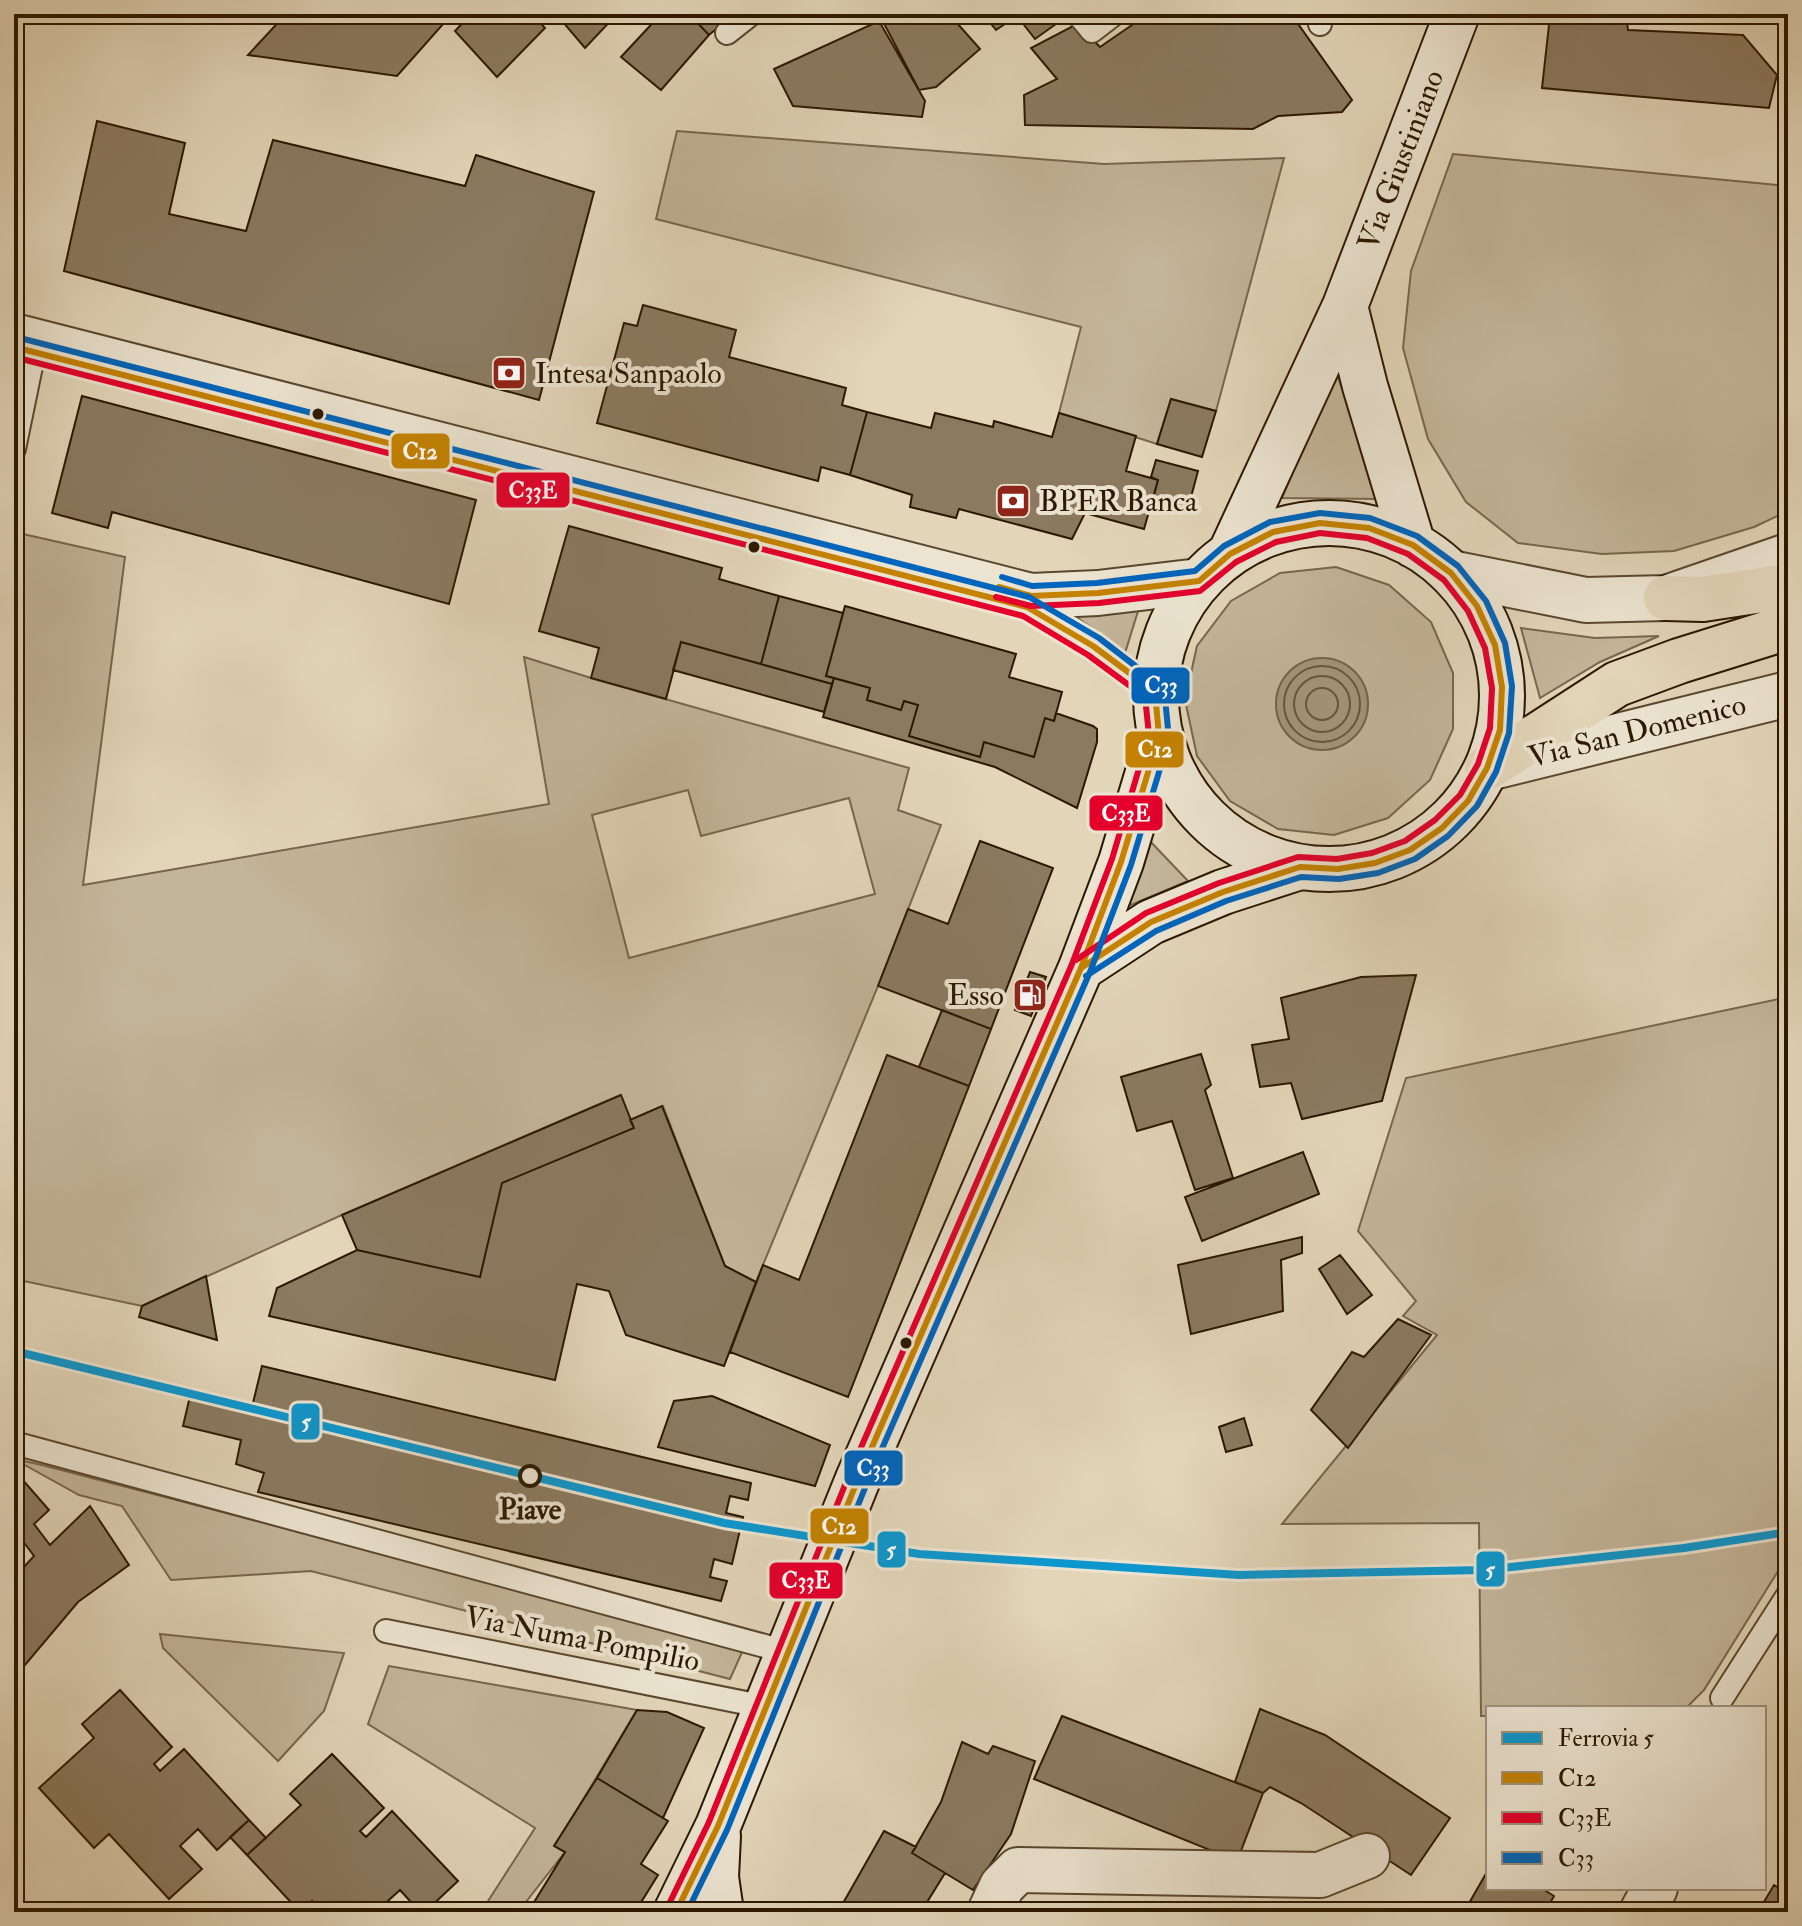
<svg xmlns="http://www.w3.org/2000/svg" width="1802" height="1926" viewBox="0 0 1802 1926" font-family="'IM FELL Double Pica',serif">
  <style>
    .green { fill: #c3b599; stroke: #78664c; stroke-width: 2; fill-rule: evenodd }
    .water { fill: #a49579; stroke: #746349; stroke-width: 2 }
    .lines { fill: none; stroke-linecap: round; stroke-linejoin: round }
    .shore { stroke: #68563c; stroke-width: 2 }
    .building { fill: #8b7a60; stroke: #2c1800; stroke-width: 2 }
    .service-casing { stroke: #5a472e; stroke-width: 26 }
    .minor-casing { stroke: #5a472e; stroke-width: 48 }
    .tertiary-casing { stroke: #5a472e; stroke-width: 48 }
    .secondary-casing { stroke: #2c1800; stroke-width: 48 }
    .trunk-casing { stroke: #2c1800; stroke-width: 48 }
    .service { stroke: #ece4d1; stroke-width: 22 }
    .minor { stroke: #ece4d1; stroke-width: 44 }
    .tertiary { stroke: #ece4d1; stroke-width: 44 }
    .secondary { stroke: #ece4d1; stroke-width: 44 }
    .trunk { stroke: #e2d5b8; stroke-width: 44 }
    .bus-1-casing { stroke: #ece4d1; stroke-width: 12 }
    .bus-2-casing { stroke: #ece4d1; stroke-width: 12 }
    .bus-3-casing { stroke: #ece4d1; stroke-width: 12 }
    .bus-1 { stroke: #c48200; stroke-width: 6 }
    .bus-2 { stroke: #e4002b; stroke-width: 6 }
    .bus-3 { stroke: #0065bd; stroke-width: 6 }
    .rail-1-casing { stroke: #ece4d1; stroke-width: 14 }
    .rail-1 { stroke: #0c97cf; stroke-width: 8 }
    .bus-dot { fill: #2c1800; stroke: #ece4d1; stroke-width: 3 }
    .stop-dot { fill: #ece4d1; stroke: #2c1800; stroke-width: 4 }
    .labels { text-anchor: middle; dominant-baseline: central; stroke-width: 8; stroke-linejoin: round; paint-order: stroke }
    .street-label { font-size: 30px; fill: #2c1800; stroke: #ece4d1 }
    .poi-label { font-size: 30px; fill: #2c1800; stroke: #ece4d1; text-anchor: start }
    .stop-label { font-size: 30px; font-weight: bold; fill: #2c1800; stroke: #ece4d1 }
    .line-badge { stroke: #ece4d1; stroke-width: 3 }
    .badge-label { font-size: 22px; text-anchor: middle; font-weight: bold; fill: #fff }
  </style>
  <rect width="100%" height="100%" fill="#e2d5b8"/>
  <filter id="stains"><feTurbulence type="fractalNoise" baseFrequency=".0025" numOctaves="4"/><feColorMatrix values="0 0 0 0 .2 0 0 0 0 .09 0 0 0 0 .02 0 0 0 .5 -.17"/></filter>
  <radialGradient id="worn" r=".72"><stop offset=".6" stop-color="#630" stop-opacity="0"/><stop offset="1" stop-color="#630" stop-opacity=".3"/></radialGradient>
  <path class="green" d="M677 131 1104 164 1284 158 1216 411 1171 399 1157 444 1059 413 1081 327 656 219Z
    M1453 154 1788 186V511L1754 527 1674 551 1602 554 1518 543 1466 502 1428 439 1403 348 1411 271Z
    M1335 369 1382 499 1282 498Z
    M14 532 125 557 83 885 549 804 524 657 591 678 909 768 898 810 941 825 878 986 756 1282 725 1266 663 1106 630 1120 620 1095 344 1214 142 1306 14 1279ZM688 790 701 836 849 798 875 894 629 958 592 815Z
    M1336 567 1389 585 1431 622 1453 673V729L1430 780 1388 818 1334 835 1278 829 1230 801 1197 756 1185 700 1197 646 1231 601 1280 573ZM1365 689C1369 707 1367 718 1357 734L1299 744 1287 734 1279 720Z
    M1139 608 1125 653 1067 610Z
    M1521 628 1595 638 1659 636 1600 662 1540 698Z
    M1148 839 1188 881 1114 912Z
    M1788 997V1555L1704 1690 1686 1708H1488V1716H1481L1479 1523 1282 1524 1437 1335 1403 1316 1416 1301 1358 1231 1406 1078Z
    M14 1459 42 1465 744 1648 730 1679 311 1571 171 1580 122 1506 79 1495Z
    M160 1634 344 1653 324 1711 278 1761 163 1648Z
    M389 1666 637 1710 555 1846 565 1852 518 1912H481L535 1828 368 1724Z"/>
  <path class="water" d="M1276 704a46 46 0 1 1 92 0a46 46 0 1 1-92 0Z"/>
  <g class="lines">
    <path class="shore" d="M1284 704a38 38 0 1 1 76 0a38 38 0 1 1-76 0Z
      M1294 704a28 28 0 1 1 56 0a28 28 0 1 1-56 0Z
      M1306 704a16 16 0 1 1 32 0a16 16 0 1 1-32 0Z"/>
  </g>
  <path class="building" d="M286 14H452L397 76 248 55Z
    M471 14H532L545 28 497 77 455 31Z
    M563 14H617L585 48 562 21Z
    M661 14H689L709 35 661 90 621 57Z
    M689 14H734L709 35Z
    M879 14H949L980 49 936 87 919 90Z
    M983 14H1070L1035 39 1017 16 996 30Z
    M1148 14H1291L1352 100 1342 112 1278 116 1253 129 1025 125 1024 95 1057 79 1031 48 1077 24 1100 47Z
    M1553 14H1626L1628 30 1743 35 1777 75 1769 108 1542 88 1549 25Z
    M879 21 925 101 922 117 793 106 774 69Z
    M97 121 185 143 169 214 246 231 273 140 465 186 476 155 594 192 539 400 64 271Z
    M643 305 736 330 729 357 846 388 842 405 867 412 850 475 821 467 818 481 597 423 624 323 637 326Z
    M82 396 476 500 449 604 112 512 108 528 52 513Z
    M1171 399 1216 411 1202 457 1157 444Z
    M867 412 931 428 935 413 993 427 994 421 1052 437 1059 413 1136 436 1126 471 1158 480 1144 529 1085 513 1072 539 959 509 956 518 910 507 912 495 850 475Z
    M1156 460 1198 471 1187 512 1152 503 1158 480 1151 477Z
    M569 526 722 568 719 579 779 596 761 664 681 642 666 699 591 678 599 648 539 631Z
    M779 596 843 613 826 676 834 678 832 684 761 664Z
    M845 606 1016 654 1009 677 1062 692 1054 721 1045 718 1034 757 984 742 980 757 909 736 918 705 904 701 901 710 867 700 870 688 826 676Z
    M681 642 832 684 824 712 673 670Z
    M834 678 870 688 867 700 901 710 904 701 918 705 909 736 980 757 984 742 1034 757 1045 718 1054 721 1056 713 1093 726 1097 729V742L1077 808 995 767 823 717Z
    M980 841 1053 868 991 1029 878 986 908 909 948 924Z
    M1030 972 1046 977 1031 1016 1015 1010Z
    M1416 975 1382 1101 1302 1119 1291 1083 1260 1087 1252 1045 1289 1039 1281 998 1361 977Z
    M942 1010 991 1029 969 1086 919 1067Z
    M1201 1054 1211 1085 1205 1090 1233 1178 1195 1190 1172 1121 1137 1131 1121 1077Z
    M887 1055 969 1086 848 1397 730 1352 763 1265 799 1280Z
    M621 1095 634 1128 502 1183 480 1277 357 1250 342 1215Z
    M662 1106 725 1266 756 1282 724 1366 626 1335 609 1291 577 1284 555 1380 269 1316 277 1288 357 1250 480 1277 502 1183 634 1128 630 1120Z
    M1303 1152 1319 1194 1202 1241 1185 1197Z
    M1302 1237V1253L1281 1260 1283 1311 1191 1334 1178 1265Z
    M1340 1255 1372 1295 1347 1314 1319 1269Z
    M206 1276 217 1340 139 1317 142 1306Z
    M1398 1319 1431 1335 1348 1448 1311 1410 1352 1352 1364 1357Z
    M262 1366 751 1483 748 1500 730 1496 726 1513 743 1517 732 1564 714 1559 710 1577 727 1581 721 1601 258 1492 264 1473 236 1464 241 1440 183 1426 191 1392 252 1407Z
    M712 1396 830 1445 815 1486 658 1447 674 1401Z
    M1244 1418 1252 1445 1226 1452 1219 1427Z
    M14 1470 49 1510 34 1524 50 1545 90 1506 129 1565 78 1602 14 1678V1578L34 1556 19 1536 14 1541Z
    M120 1690 172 1747 154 1764 160 1771 184 1749 249 1820 217 1850 198 1829 180 1846 202 1869 169 1899 109 1834 94 1848 39 1788 94 1738 82 1724Z
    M1260 1709 1325 1735 1450 1818 1411 1875 1301 1803 1270 1787 1263 1793 1235 1782Z
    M637 1710 667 1712 704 1728 663 1818 597 1778Z
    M1062 1716 1263 1793 1239 1856 1232 1859 1034 1779Z
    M962 1742 988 1754 993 1746 1035 1761 1011 1834 973 1890 912 1853 941 1802Z
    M332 1754 384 1808 360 1831 366 1837 392 1811 458 1881 425 1912H420L400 1890 379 1909 381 1912H322L312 1901 300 1912 247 1855 301 1805 290 1794Z
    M597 1778 668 1821 641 1864 658 1875 635 1912H528L565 1852 554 1846Z
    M249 1820 266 1838 247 1855 230 1837Z
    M884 1831 916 1847 912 1853 945 1873 921 1912H838Z
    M1488 1870V1888H1541L1554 1896 1545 1912H1464Z
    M1774 1885 1788 1893V1912H1758Z"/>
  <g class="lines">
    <g class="service-casing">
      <path id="service" d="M1078 14 1092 31 1114 14
        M1317 14 1320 24
        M727 33 751 14
        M14 449 36 342
        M1023 606C1072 622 1115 660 1155 692
        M14 1443 787 1652
        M386 1631 766 1707
        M1722 1698 1788 1595"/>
    </g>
    <g class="minor-casing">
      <path id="minor" d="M1451 573 1586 600 1666 598 1788 556
        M1493 767 1788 694
        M990 1912 1002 1886 1018 1870 1320 1875 1367 1856
        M1642 1912 1655 1888"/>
    </g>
    <g class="tertiary-casing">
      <path id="tertiary" d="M14 336 1031 596 1098 593 1199 581"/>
    </g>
    <g class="secondary-casing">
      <path id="secondary" d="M1345 306 1365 386 1413 545
        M1156 696a173 173 0 1 1 346 0a173 173 0 1 1-346 0Z
        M1230 554 1345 306 1457 14
        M1081 968 1151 922 1223 892 1300 867
        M718 1836 716 1877 721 1912
        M676 1912 718 1826 858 1479 1081 968 1121 862 1159 736"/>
    </g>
    <g class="trunk-casing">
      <path id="trunk" d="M1666 598 1703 599 1788 586
        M1487 768 1617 684 1679 661 1788 627"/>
    </g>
    <use href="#service" class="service"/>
    <use href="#minor" class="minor"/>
    <use href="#tertiary" class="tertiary"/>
    <use href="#secondary" class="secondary"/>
    <use href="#trunk" class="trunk"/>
    <g class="bus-1-casing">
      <path id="bus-1" d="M14 347 1027 607 1093 646 1155 692 1159 736 1121 862 1081 968 858 1479 718 1826 676 1912
        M999 587 1031 596 1098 593 1199 581 1230 554 1273 532 1320 523 1369 528 1413 545 1451 573 1477 606 1495 645 1502 687 1500 730 1487 768 1468 801 1442 828 1410 850 1375 863 1338 869 1300 867 1223 892 1151 922 1081 968"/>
    </g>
    <g class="bus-2-casing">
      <path id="bus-2" d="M14 357 1023 616 1088 655 1145 697 1149 735 1112 859 1072 964 849 1475 709 1822 667 1908
        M996 597 1031 606 1099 603 1200 591 1236 562 1276 542 1320 533 1367 538 1408 554 1444 580 1468 611 1485 648 1492 688 1490 728 1478 764 1460 795 1435 820 1405 841 1372 853 1337 859 1298 857 1219 883 1146 913 1076 960"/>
    </g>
    <g class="bus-3-casing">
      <path id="bus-3" d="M16 337 1029 597 1099 638 1164 688 1169 739 1131 865 1090 972 867 1483 727 1830 687 1912
        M1002 577 1032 586 1097 583 1195 571 1224 546 1270 522 1320 513 1370 518 1417 536 1458 566 1486 601 1505 643 1512 686 1509 733 1496 772 1477 806 1448 836 1415 859 1378 873 1339 879 1301 877 1226 901 1156 931 1086 976"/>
    </g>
    <use href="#bus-1" class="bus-1"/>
    <use href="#bus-2" class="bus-2"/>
    <use href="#bus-3" class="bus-3"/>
    <g class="rail-1-casing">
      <path id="rail-1" d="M14 1351 724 1523 919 1554 1239 1575 1484 1570 1684 1548 1788 1532"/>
    </g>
    <use href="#rail-1" class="rail-1"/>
  </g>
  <defs>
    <g id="bank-square" transform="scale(1.8)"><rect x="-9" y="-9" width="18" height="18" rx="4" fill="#8f2418" stroke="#ece4d1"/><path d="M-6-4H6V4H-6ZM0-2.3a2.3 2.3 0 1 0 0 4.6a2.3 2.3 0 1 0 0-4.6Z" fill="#fff"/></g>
    <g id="fuel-square" transform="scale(1.8)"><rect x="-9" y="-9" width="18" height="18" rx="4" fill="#8f2418" stroke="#ece4d1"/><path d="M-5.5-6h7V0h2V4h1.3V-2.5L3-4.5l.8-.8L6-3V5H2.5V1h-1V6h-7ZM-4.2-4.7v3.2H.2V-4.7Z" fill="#fff"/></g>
  </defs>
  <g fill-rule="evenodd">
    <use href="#bank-square" x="509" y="373"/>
    <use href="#bank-square" x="1013" y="501"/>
    <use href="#fuel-square" x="1030" y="995"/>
  </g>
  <g class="bus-dot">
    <circle cx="318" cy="414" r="7"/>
    <circle cx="754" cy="547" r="7"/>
    <circle cx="906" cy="1343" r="7"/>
  </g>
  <circle class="stop-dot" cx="530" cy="1476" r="10"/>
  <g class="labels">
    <g class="street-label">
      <text transform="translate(1401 160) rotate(-69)">Via Giustiniano</text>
      <text transform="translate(1637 731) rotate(-14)">Via San Domenico</text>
      <text transform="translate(582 1639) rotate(11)">Via Numa Pompilio</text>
    </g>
    <g class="poi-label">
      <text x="535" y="373">Intesa Sanpaolo</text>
      <text x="1039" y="501">BPER Banca</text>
      <text x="1004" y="995" text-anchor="end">Esso</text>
    </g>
    <g class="stop-label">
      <text x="530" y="1509">Piave</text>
    </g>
  </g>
  <g class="line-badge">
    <rect x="390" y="432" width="61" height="38" rx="8" fill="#c48200"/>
    <rect x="495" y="471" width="76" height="38" rx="8" fill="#e4002b"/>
    <rect x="1130" y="666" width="61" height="39" rx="8" fill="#0065bd"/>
    <rect x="1124" y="730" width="61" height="39" rx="8" fill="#c48200"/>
    <rect x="1088" y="794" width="76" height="38" rx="8" fill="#e4002b"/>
    <rect x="290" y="1402" width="31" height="39" rx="8" fill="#0c97cf"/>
    <rect x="843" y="1449" width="61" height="38" rx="8" fill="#0065bd"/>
    <rect x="809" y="1507" width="61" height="38" rx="8" fill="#c48200"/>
    <rect x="876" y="1530" width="31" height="39" rx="8" fill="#0c97cf"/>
    <rect x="1475" y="1550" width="31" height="38" rx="8" fill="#0c97cf"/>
    <rect x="768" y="1561" width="76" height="39" rx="8" fill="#e4002b"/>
  </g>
  <g class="badge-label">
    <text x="420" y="459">C12</text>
    <text x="533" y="498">C33E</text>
    <text x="1161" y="693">C33</text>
    <text x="1155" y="757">C12</text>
    <text x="1126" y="821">C33E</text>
    <text x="306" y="1429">5</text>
    <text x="873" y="1476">C33</text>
    <text x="839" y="1534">C12</text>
    <text x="891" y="1557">5</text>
    <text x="1490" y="1577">5</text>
    <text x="806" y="1588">C33E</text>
  </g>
  <rect width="1802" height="1926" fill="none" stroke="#e2d5b8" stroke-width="48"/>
  <rect x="16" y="16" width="1770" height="1894" fill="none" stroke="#2c1800" stroke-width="4"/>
  <rect x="24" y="24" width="1754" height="1878" fill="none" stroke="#2c1800" stroke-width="2"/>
  <rect x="1486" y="1706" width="280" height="184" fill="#ece4d1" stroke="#9f927d" stroke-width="2"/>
  <rect x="1502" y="1732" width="40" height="12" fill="#0c97cf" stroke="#9f927d" stroke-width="2"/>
  <text x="1558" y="1746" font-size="24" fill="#2c1800">Ferrovia 5</text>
  <rect x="1502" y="1772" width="40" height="12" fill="#c48200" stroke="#9f927d" stroke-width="2"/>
  <text x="1558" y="1786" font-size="24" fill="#2c1800">C12</text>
  <rect x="1502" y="1812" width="40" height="12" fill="#e4002b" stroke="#9f927d" stroke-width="2"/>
  <text x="1558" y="1826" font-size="24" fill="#2c1800">C33E</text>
  <rect x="1502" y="1852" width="40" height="12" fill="#0065bd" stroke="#9f927d" stroke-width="2"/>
  <text x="1558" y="1866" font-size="24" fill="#2c1800">C33</text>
  <rect width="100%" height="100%" filter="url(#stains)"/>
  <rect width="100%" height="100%" fill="url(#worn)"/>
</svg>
